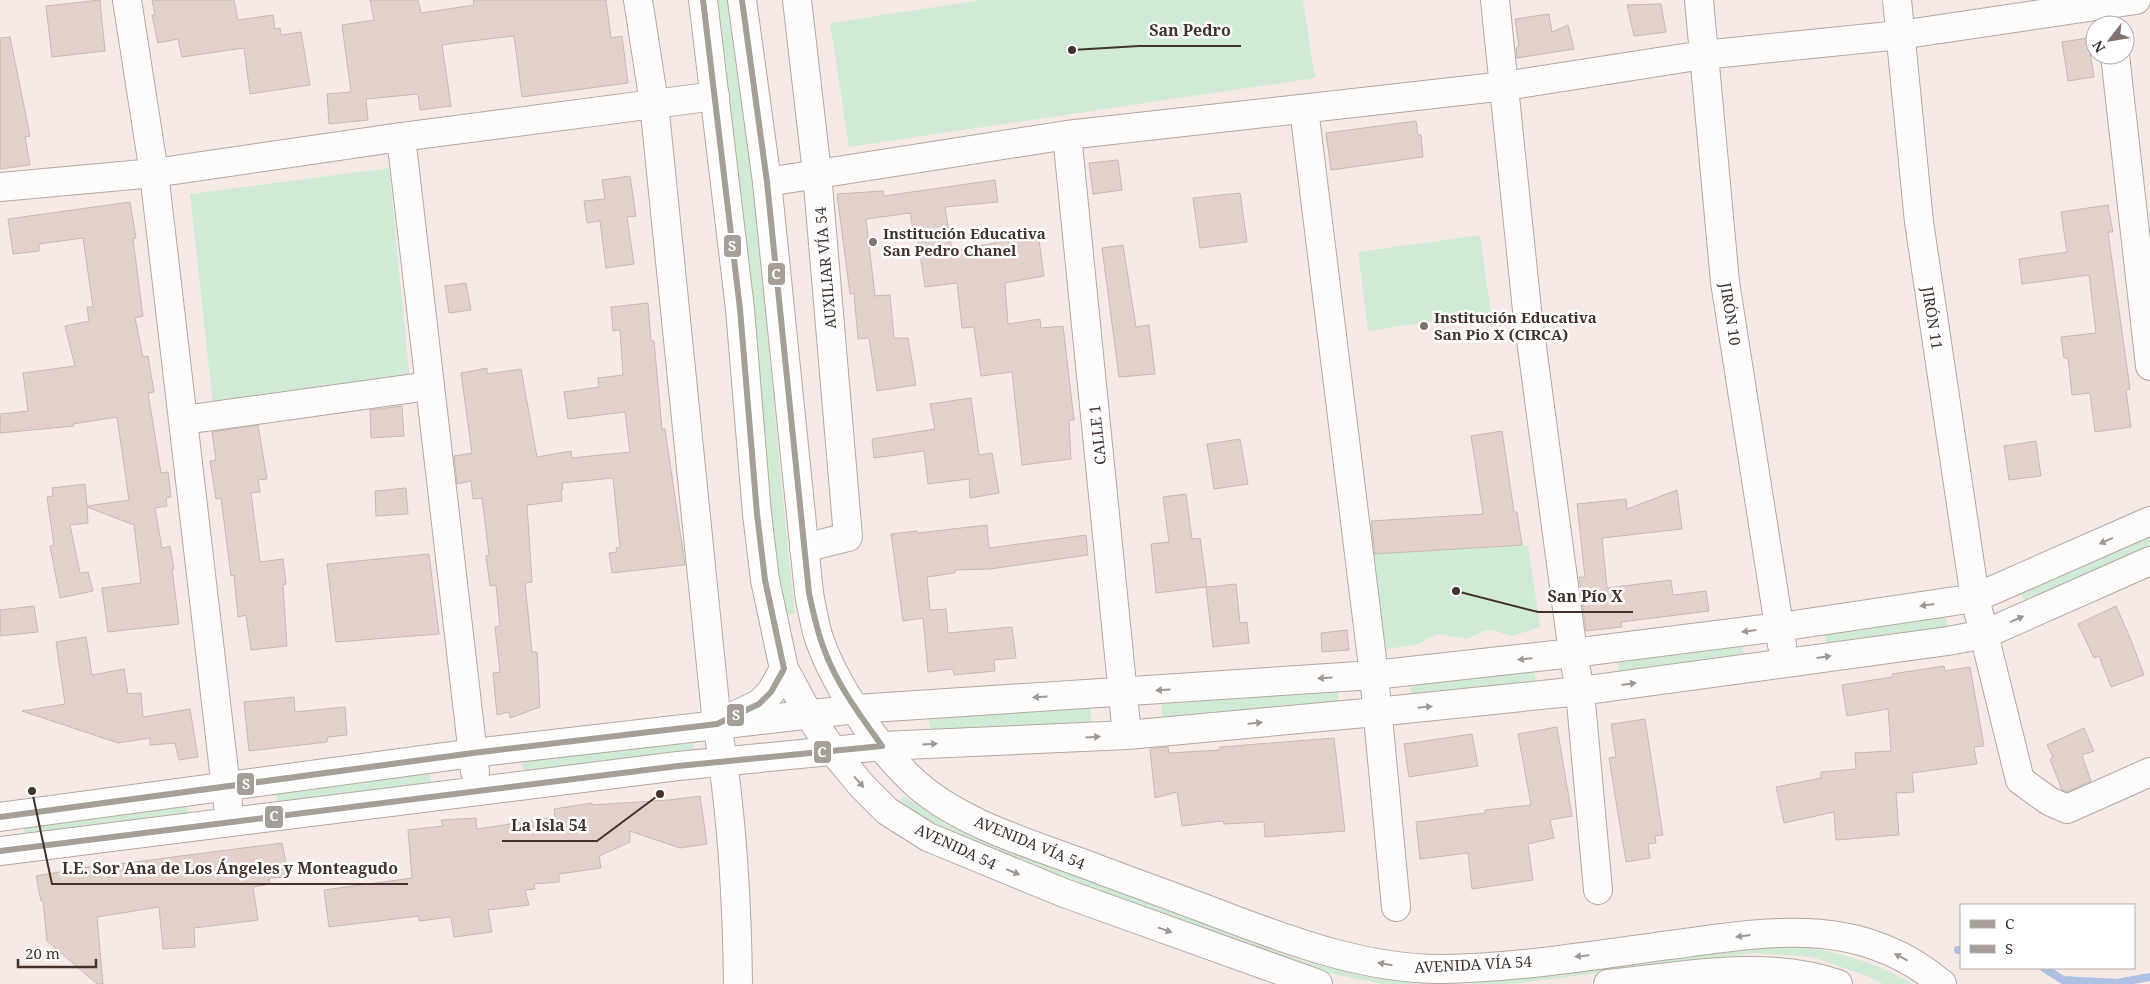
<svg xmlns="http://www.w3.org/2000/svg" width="2150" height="984" viewBox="0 0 2150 984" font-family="'Noto Serif',serif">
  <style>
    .green { fill: #d0ebd5 }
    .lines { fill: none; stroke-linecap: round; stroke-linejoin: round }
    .stream { stroke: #aec1e4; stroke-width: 8 }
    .building { fill: #e3d0cb; stroke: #c6b8b4 }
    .minor-casing { stroke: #b4a8a3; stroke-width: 30 }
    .major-casing { stroke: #b4a8a3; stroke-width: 30 }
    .minor { stroke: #fefcfb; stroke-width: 28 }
    .major { stroke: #fefcfb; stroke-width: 28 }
    .bus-1-casing { stroke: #fff; stroke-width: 10 }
    .bus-2-casing { stroke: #fff; stroke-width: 10 }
    .bus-1 { stroke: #a59f97; stroke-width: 6 }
    .bus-2 { stroke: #a59f97; stroke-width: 6 }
    .oneway { fill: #a09794 }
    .poi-dot { fill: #81726d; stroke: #fff; stroke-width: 2 }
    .labels { text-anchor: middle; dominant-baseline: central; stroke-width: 5; stroke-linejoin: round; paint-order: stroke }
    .poi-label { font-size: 15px; font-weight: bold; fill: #41322c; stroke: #fff; text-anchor: start }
    .street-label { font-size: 15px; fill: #41322c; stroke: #fff }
    .leader { fill: none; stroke: #41322c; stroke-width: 2 }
    .callout-dot { fill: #41322c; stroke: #fff; stroke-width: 2 }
    .callout-label { font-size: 16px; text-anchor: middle; font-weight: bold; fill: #41322c; stroke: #fff; stroke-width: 5; stroke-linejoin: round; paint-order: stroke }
    .line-badge { stroke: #fff; stroke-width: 2 }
    .badge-label { font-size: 14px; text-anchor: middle; font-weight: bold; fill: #fff }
  </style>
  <rect width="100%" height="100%" fill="#f7eae6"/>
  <path class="green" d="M714 0H730L753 180 787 541 795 613 786 615 774 542 755 336Z
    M982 0H1303L1315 78 849 147 830 23Z
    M389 168 410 381 213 405 190 194Z
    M1480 235 1491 313 1368 331 1358 252Z
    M2150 537V546L2024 600 2021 593Z
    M1528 545 1540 627 1512 636 1492 630 1483 631 1467 639 1437 634 1416 645 1386 649 1372 554Z
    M1946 615 1948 630 1827 647 1825 632Z
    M1742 645 1745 658 1619 675 1618 661Z
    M1535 672 1536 684 1411 696 1410 684Z
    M1338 692 1339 704 1162 720 1161 703Z
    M1090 708 1092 725 931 732 928 717Z
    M693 739 694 749 524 773 522 761Z
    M430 773 432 785 277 804 276 792Z
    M904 796 949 826 982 841 1306 962C1346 972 1385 980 1426 984H1382L1304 968 946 832 900 801Z
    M187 805 188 815 25 838 24 826Z
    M1804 947C1843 953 1878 963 1912 984H1883L1867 976 1812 957 1755 953 1512 984H1467L1755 948Z"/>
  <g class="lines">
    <path class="stream" d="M1958 950H1961
      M2044 968 2063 980 2117 983 2150 977"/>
  </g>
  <path class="building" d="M100 0 105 51 52 57 46 6Z
    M152 0H234L238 20 273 15 275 29 280 28 281 35 301 32 310 85 250 94 244 48 182 57 178 39 158 43 152 15H155Z
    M370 0H418L421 13 474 5 473 0H606L611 38 622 36 628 83 522 97 514 36 463 42 442 45 451 106 420 110 418 94 366 99 368 120 329 124 327 94 351 92 342 25 374 20Z
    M1661 4 1666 32 1634 36 1627 5Z
    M1549 14 1552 32 1568 25 1574 49 1517 58 1516 48 1519 46 1515 19Z
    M10 37 30 136 25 137 30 165 0 169V38Z
    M2088 38 2094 77 2068 81 2062 42Z
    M1416 121 1418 135H1421L1423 157 1331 170 1326 133Z
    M1118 160 1122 190 1093 194 1089 163Z
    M630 176 636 216 627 217 634 264 606 268 600 221 587 223 584 201 605 199 602 180Z
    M995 180 998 202 945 207 952 251 995 243 994 236 1021 232 1023 242 1039 240 1044 276 1005 283 1008 324 1040 319 1041 328 1063 326 1074 420H1069L1071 459 1022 465 1012 372 981 376 974 327 962 328 957 283 925 287 916 228H913L910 213 866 219 875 296 890 295 894 338H908L916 385 877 391 869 338 858 339 854 293 850 294 837 194 883 191 884 196Z
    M1240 193 1247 242 1200 248 1193 198Z
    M130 202 136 238 133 239 143 316 135 318 143 357 148 356 154 392 148 393 161 473 168 472 171 497 166 498 167 506 155 508 162 548 170 546 174 569H172L179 624 108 632 102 588 141 583 134 525 87 507 88 523 70 525 80 573 88 572 93 591 60 598 50 546 54 545 47 497 53 496 52 488 85 484 87 506 129 500 117 417 73 424 74 426 0 433V414L28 411 23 373 75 366 65 326 89 321 87 307H93L83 238 39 244V251L13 254 8 219Z
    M2108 205 2113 232H2108L2130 389 2126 390 2131 427 2095 432 2090 393 2072 395 2068 358H2064L2061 337 2096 333 2089 275 2022 284 2019 259 2067 252 2061 212Z
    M1123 245 1136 327 1149 325 1155 374 1119 377 1102 248Z
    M466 283 471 310 449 313 445 286Z
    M648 303 651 341H654L662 429H665L667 443 685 565 612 573 609 553 617 552 616 548 620 547 613 478 562 483 563 490H561L562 501 527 505 532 582 525 583 532 652H537L540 707 510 718 509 712 497 715 493 673 500 672 495 627 500 626 496 585 490 586 486 556 489 555 482 498 473 499 471 481 457 484 454 456 472 453 461 373 487 368V374L521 369 537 457 571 451 572 458 630 452 625 412 568 419 564 392 599 387 598 378 623 375 620 330 613 331 611 307Z
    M971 398 979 455 992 453 999 493 970 498 969 479 928 484 924 451 874 458 872 439 935 429 930 404Z
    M402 406 404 436 371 438 370 410Z
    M258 425 267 479 258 480 260 492 251 493 260 562 283 559 286 584 283 585 287 646 251 650 246 615 238 617 234 575 231 576 221 498 216 499 210 461 216 460 212 432Z
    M1502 431 1514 512H1517L1522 545 1375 554 1371 521 1483 514 1471 436Z
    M1240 439 1248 484 1214 489 1207 444Z
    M2036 441 2041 476 2009 480 2004 446Z
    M406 488 408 514 376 516 375 491Z
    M1677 490 1682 529 1602 538 1607 588 1671 580 1673 595 1706 591 1709 611 1621 622 1622 627 1586 631 1579 577H1585L1577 504 1626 499 1627 509Z
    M1186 494 1192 539 1200 538 1207 587 1236 584 1240 623 1247 622 1249 643 1213 647 1206 587 1156 593 1151 544 1169 542 1163 497Z
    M987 525 989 548 1086 535 1088 555 990 569 955 570V573L927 577 930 610 946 609 948 633 1012 627 1016 658 994 660 995 671 954 675 953 669 928 672 923 618 903 621 891 534 917 531 918 533Z
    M429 554 439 634 336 642 327 564Z
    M34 606 38 632 0 636V610Z
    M2116 606 2131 640 2144 675 2111 687 2099 656 2094 658 2078 624Z
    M1347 630 1349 650 1322 652 1321 633Z
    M86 637 92 675 124 669 128 694 141 693 143 717 190 709 198 757 179 760 175 743 150 745V738L118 743 22 711 65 704 56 642Z
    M1944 666 1945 671 1970 667 1984 746 1974 747 1977 764 1912 773 1914 792 1896 793 1899 835 1836 840 1834 812 1784 823 1776 787 1821 778V772L1856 769 1855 753 1891 751 1888 709 1847 716 1842 685 1892 677V674Z
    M294 697 295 712 345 707 347 735 328 737 327 742 249 751 244 702Z
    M1645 719 1663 835 1655 836 1656 843 1648 844 1650 858 1626 862 1609 758 1616 757 1611 724Z
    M1557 727 1572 816 1550 820 1554 838 1528 844 1533 880 1472 889 1468 853 1420 859 1416 822 1485 813V810L1531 805 1518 734Z
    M2084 728 2094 751 2082 755 2091 781 2067 792 2062 790 2050 759 2053 757 2047 745Z
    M1472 734 1478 766 1409 777 1404 744Z
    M1334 738 1345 831 1265 837 1264 822 1224 824 1223 821 1182 826 1177 792 1155 798 1150 749 1168 747 1169 753 1220 750V747Z
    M700 796 707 844 680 848 630 831V842L599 856 601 868 559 874V882L534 884 535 889 525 890 529 905 488 910 492 932 454 937 451 917 419 921V916L329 927 324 890 412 878 408 830 443 826 441 820 476 818 477 829 555 817 554 809 592 803V805L669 800Z
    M282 843 289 877 269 878 270 884 253 887 258 920 194 928 195 947 163 949 159 907 97 917 103 984H97L47 941 43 901H41L36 876 111 863V865Z"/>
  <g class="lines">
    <g class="minor-casing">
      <path id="minor" d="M127 0 154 173 228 805
        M638 0 654 103 717 724C732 810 737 897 738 984
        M797 0 817 173 848 537 804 548
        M1495 0 1527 310 1573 653 1580 691 1598 890
        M1699 0 1725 282 1782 645
        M1897 0 1919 222 1975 598 2020 780 2049 801 2067 809 2150 772
        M2115 55 2150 366
        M1304 109 1374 675 1396 907
        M1067 135 1127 735
        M401 137 475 772
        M767 182 1067 135 1505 86 1703 55 1900 35 2136 0
        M0 187 154 173 401 137 715 96
        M184 420 429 386
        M0 817 473 753 856 709 1374 675 1573 653 1780 627 1975 598 2150 521
        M0 851 678 766 882 746 1127 735 1376 712 1580 691 1948 641 1985 634 2150 561"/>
    </g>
    <g class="major-casing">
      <path id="major" d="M703 0 740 309 757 514 765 580 784 669 809 715 833 751 862 786 887 811 928 837 1064 893 1318 984
        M742 0 767 182 809 593C811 606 814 619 817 632 831 679 875 745 911 779 957 824 1038 846 1098 869 1143 886 1188 902 1232 919 1299 944 1368 969 1441 969 1512 968 1584 957 1655 947 1757 934 1855 910 1942 984
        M717 724 759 704 771 692 784 669
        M1608 984C1684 976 1764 959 1838 984"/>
    </g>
    <use href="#minor" class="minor"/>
    <use href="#major" class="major"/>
    <g class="bus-1-casing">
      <path id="bus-1" d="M0 851 678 766 882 746C860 715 837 685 824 649 817 631 813 612 809 593L767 182 742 0"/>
    </g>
    <g class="bus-2-casing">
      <path id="bus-2" d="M0 817 473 753 717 724 759 704 771 692 784 669 765 580 757 514 740 309 703 0"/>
    </g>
    <use href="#bus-1" class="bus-1"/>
    <use href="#bus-2" class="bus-2"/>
  </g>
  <defs><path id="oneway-solid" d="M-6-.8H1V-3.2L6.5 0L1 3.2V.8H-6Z" transform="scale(1.25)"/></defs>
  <g class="oneway">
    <use href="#oneway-solid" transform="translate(2106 541) rotate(156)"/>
    <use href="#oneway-solid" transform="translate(1927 605) rotate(172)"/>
    <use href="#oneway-solid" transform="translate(2017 619) rotate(-24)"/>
    <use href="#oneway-solid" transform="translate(1749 631) rotate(173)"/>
    <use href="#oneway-solid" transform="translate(1824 657) rotate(-8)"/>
    <use href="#oneway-solid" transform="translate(1525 659) rotate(174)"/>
    <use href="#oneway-solid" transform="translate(1325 678) rotate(176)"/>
    <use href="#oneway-solid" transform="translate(1629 684) rotate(-8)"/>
    <use href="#oneway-solid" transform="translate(1163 690) rotate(176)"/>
    <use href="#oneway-solid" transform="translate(1040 697) rotate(177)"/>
    <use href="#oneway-solid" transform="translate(1425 707) rotate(-6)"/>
    <use href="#oneway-solid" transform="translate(1255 723) rotate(-5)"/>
    <use href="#oneway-solid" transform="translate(1093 737) rotate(-3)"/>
    <use href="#oneway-solid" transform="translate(930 744) rotate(-3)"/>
    <use href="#oneway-solid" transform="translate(859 782) rotate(49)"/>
    <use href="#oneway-solid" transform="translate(1013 872) rotate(22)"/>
    <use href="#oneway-solid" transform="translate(1165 930) rotate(20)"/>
    <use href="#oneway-solid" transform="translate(1743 936) rotate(173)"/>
    <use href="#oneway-solid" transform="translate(1582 956) rotate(174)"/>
    <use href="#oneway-solid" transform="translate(1901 957) rotate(-152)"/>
    <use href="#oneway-solid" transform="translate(1385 964) rotate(-170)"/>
  </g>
  <g class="poi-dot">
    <circle cx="873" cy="242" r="5"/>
    <circle cx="1424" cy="326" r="5"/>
  </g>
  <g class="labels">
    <g class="poi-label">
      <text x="883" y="233">Institución Educativa<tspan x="883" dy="17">San Pedro Chanel</tspan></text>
      <text x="1434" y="317">Institución Educativa<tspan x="1434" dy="17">San Pio X (CIRCA)</tspan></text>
    </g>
    <g class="street-label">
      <text transform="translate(825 268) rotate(-95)">AUXILIAR VÍA 54</text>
      <text transform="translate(1731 314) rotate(81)">JIRÓN 10</text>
      <text transform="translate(1933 318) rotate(81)">JIRÓN 11</text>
      <text transform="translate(1097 435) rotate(-96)">CALLE 1</text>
      <text transform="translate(1030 842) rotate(22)">AVENIDA VÍA 54</text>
      <text transform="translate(956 846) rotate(25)">AVENIDA 54</text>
      <text transform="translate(1473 964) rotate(-3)">AVENIDA VÍA 54</text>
    </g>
  </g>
  <path class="leader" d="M1072 50L1139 46H1241M1456 591L1538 612H1633M660 794L597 841H502M32 791L52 884H408"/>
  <g class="callout-dot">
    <circle cx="1072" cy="50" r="5"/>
    <circle cx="1456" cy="591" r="5"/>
    <circle cx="660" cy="794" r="5"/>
    <circle cx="32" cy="791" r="5"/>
  </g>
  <g class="callout-label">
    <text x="1190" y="36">San Pedro</text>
    <text x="1585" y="602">San Pío X</text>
    <text x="549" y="831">La Isla 54</text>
    <text x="230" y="874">I.E. Sor Ana de Los Ángeles y Monteagudo</text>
  </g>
  <g class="line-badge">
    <rect x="723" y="234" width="19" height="24" rx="5" fill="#a59f97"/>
    <rect x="767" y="262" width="19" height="24" rx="5" fill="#a59f97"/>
    <rect x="726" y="703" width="19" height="24" rx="5" fill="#a59f97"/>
    <rect x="813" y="740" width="19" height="24" rx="5" fill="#a59f97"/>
    <rect x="236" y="772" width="19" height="24" rx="5" fill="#a59f97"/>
    <rect x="264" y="805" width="20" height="24" rx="5" fill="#a59f97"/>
  </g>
  <g class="badge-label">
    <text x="732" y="251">S</text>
    <text x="776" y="279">C</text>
    <text x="736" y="720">S</text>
    <text x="822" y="757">C</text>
    <text x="246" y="789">S</text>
    <text x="274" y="821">C</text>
  </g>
  <rect x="1960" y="904" width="175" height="65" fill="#ffffff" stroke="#b3adab"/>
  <rect x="1970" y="920" width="25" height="8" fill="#a59f97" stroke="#b3adab"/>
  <text x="2005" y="929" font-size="15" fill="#41322c">C</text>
  <rect x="1970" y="945" width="25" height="8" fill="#a59f97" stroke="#b3adab"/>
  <text x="2005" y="954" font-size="15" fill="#41322c">S</text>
  <g transform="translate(2110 40) rotate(239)"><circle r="24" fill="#ffffff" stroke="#b3adab"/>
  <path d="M0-4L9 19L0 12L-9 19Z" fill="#81726d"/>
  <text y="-8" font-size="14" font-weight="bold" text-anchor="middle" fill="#41322c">N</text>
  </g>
  <path d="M18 959v8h78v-8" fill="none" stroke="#41322c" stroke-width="2.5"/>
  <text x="25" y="959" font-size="15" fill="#41322c" stroke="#ffffff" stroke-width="4" paint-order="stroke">20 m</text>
</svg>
